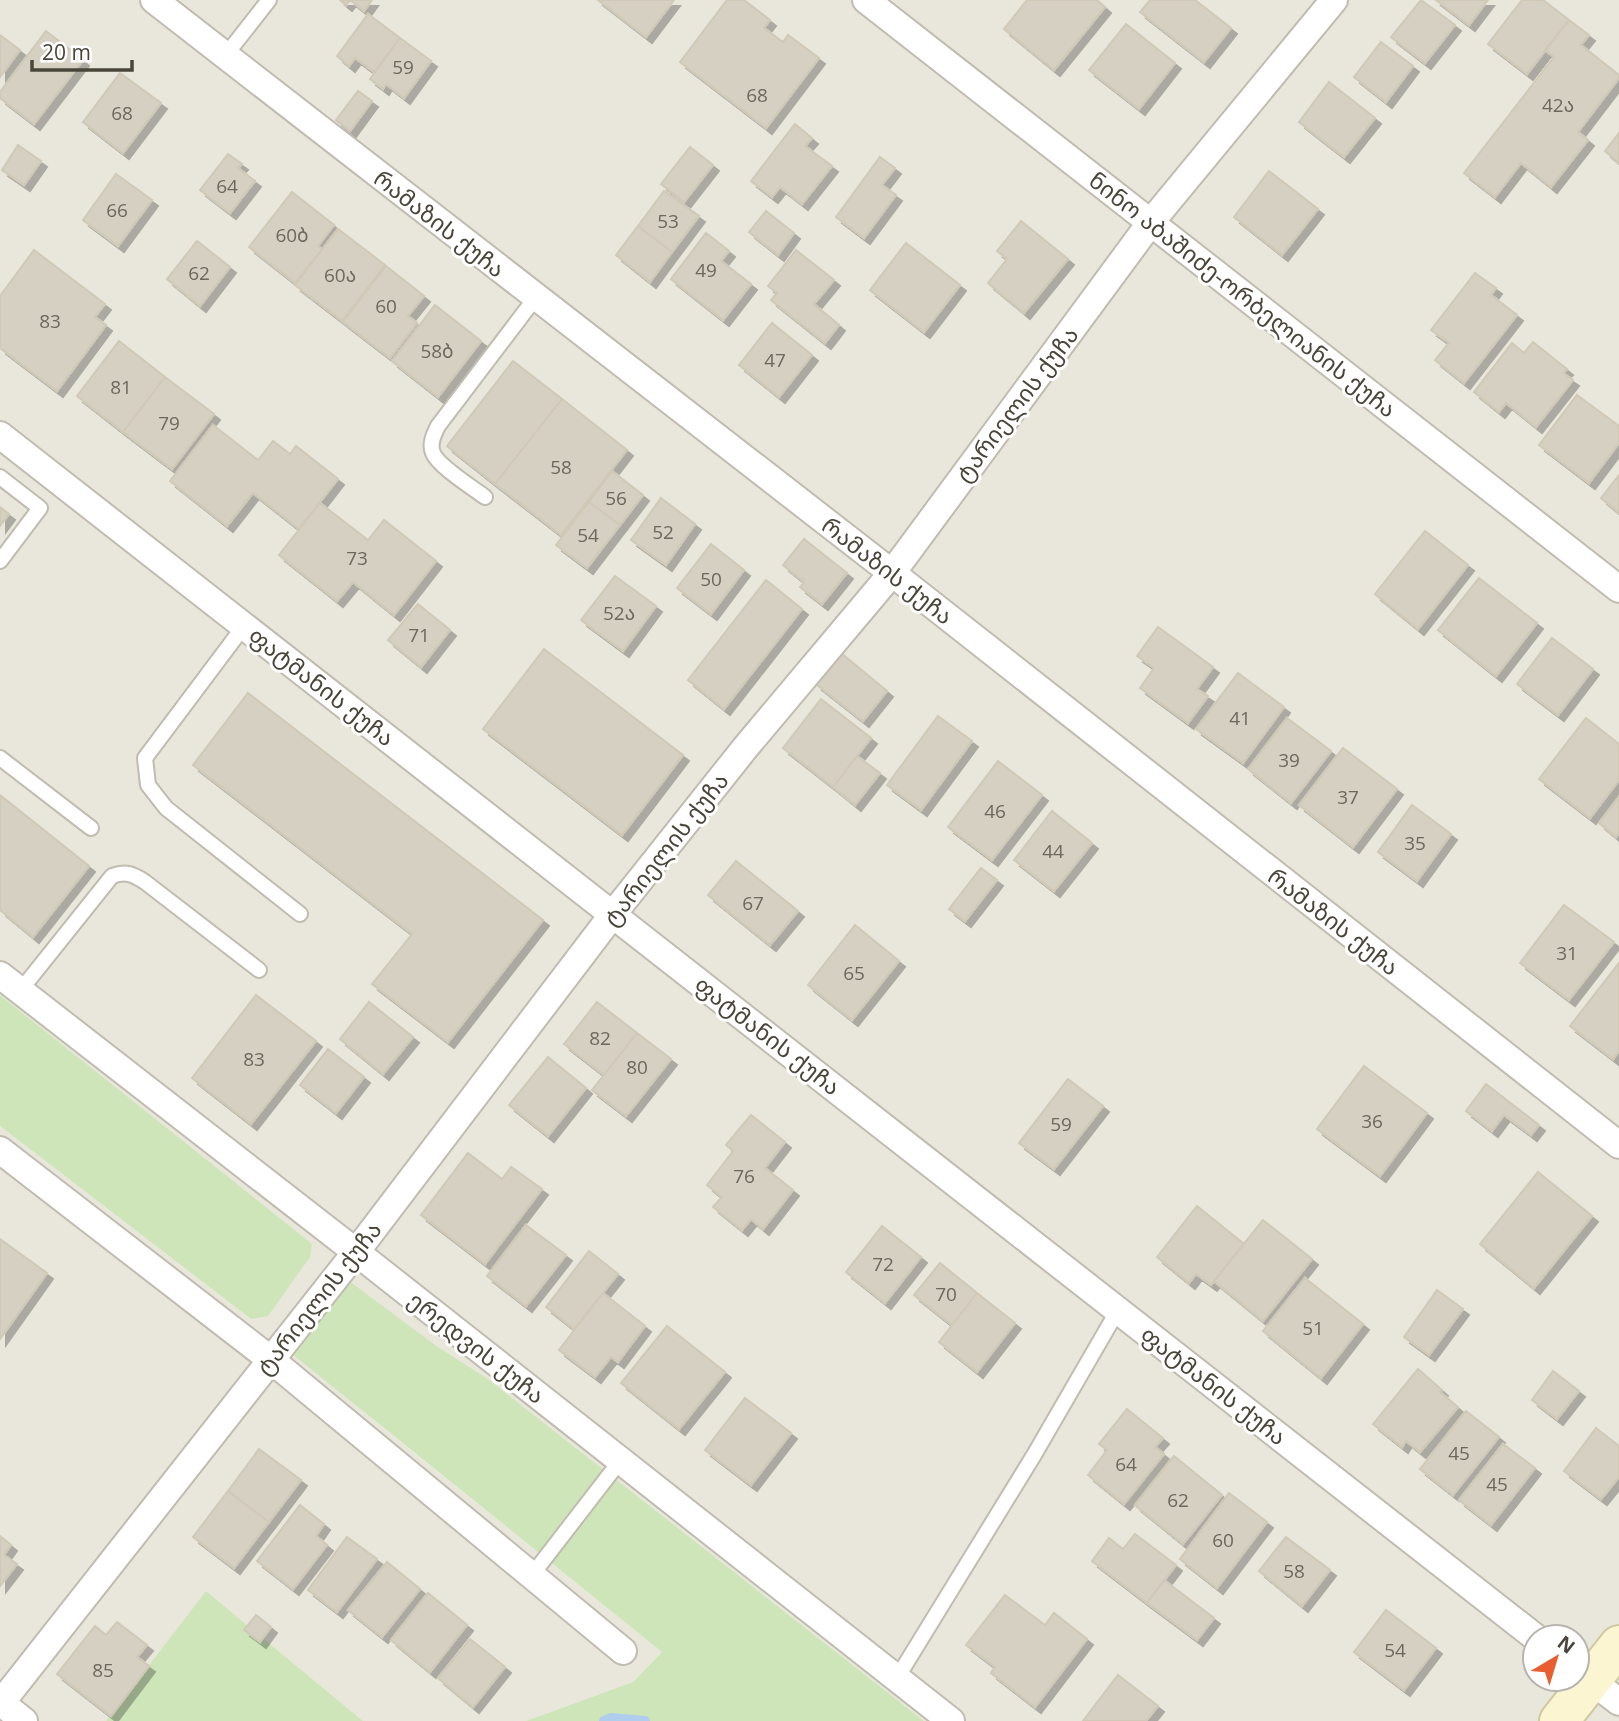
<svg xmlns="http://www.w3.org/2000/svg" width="1619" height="1721" viewBox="0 0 1619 1721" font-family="'Open Sans','Noto Sans Georgian',sans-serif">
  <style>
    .residential { fill: #e9e6db; fill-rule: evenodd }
    .green { fill: #cde5b9 }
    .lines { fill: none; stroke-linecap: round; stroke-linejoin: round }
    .stream { stroke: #afcdec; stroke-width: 10 }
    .building { fill: #d6d0c3; stroke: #d0c9b7; stroke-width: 2; filter: url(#shadow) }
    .lane-casing { stroke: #c0bcb0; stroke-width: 18 }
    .street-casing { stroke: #c0bcb0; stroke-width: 30 }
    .secondary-casing { stroke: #d0c9a0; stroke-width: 42 }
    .lane { stroke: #fff; stroke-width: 14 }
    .street { stroke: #fff; stroke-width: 26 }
    .secondary { stroke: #fbf5d1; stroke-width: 38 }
    .labels { text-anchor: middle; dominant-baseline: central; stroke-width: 6; stroke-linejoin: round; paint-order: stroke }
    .number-label { font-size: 19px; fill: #6c685c }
    .street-label { font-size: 23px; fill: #49453a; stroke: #fff }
  </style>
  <defs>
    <filter id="shadow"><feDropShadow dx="6" dy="6" stdDeviation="0" flood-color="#0004"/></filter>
  </defs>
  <rect width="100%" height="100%" fill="#f5f3ed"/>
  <path class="residential" d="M0 0H1619V1721H924L488 1379 435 1345 371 1418 662 1652 633 1682 526 1721H363L206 1591 106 1721H0V1126L251 1319 311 1244 0 995ZM1535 1637H1577V1679H1535Z"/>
  <path class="green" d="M0 995 312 1244 310 1257 268 1316 251 1319 0 1126Z
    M349 1281 435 1345 488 1379 924 1721H526L633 1682 662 1652 291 1353Z
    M206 1591 363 1721H106Z"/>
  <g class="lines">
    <path class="stream" d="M604 1721 611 1718 645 1721"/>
  </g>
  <path class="building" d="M340 0H372L364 11 350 0 346 5Z
    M598 0H674L646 37Z
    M727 0H744L770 20 764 28 783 42 788 35 819 58 766 128 680 62Z
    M1027 0H1097L1105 7 1054 70 1004 29Z
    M1150 0H1195L1231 28 1204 62 1140 12Z
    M1421 0 1455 25 1425 63 1391 37Z
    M1436 0H1488L1469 25Z
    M1522 0H1543L1569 20 1527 74 1488 44Z
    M368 14 400 38 374 72 355 58 349 66 337 56Z
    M1569 20 1589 35 1581 45 1619 75V78L1578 132 1588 140 1551 187 1521 163 1495 197 1464 173 1554 57 1545 50Z
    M1126 24 1175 63 1139 109 1089 70Z
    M46 31 83 60 34 124 0 98V92Z
    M0 35 20 50 0 77Z
    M400 38 431 61 404 98 386 84 383 89 370 79Z
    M1381 42 1413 66 1386 102 1354 77Z
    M120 73 161 103 123 153 83 122Z
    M1329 82 1375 118 1344 157 1299 122Z
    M358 91 372 101 350 131 336 120Z
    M795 124 812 138 805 146 832 166 802 204 780 187 772 197 751 181Z
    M1619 133V163L1605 151Z
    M18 145 41 161 24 185 2 170Z
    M690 147 713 165 684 202 661 184Z
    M228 154 242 164 238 168 255 181 230 213 200 190Z
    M880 157 895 168 882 185 896 195 864 238 836 217Z
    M1269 171 1318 209 1282 255 1234 217Z
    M116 174 152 200 118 246 83 220Z
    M664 191 699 216 672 252 638 226Z
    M292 192 334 225 318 246 322 249 295 283 249 247Z
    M766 211 794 233 778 255 749 232Z
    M1021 221 1068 259 1024 313 988 283 1007 259 997 251Z
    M638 226 672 252 650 282 616 255Z
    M338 229 385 265 342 321 295 285Z
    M706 233 729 251 721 261 751 284 723 320 671 279Z
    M197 241 230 267 200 306 167 279Z
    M906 243 960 285 924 332 870 290Z
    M34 250 105 304 95 317 106 325 57 391 0 348V296Z
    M796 250 834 280 814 304 839 325 825 343 771 300 777 293 768 286Z
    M386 266 424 296 408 316 417 323 390 358 343 322Z
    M1475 273 1496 288 1491 295 1517 315 1464 383 1435 360 1449 343 1431 330Z
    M435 305 481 341 438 397 392 361Z
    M772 323 812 355 779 397 739 365Z
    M119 341 165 377 123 432 77 396Z
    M1533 342 1567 369 1563 373 1573 380 1536 427 1506 403 1499 412 1474 392 1512 343 1524 353Z
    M513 361 562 399 495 484 447 446Z
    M165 377 214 414 172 469 123 432Z
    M1577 395 1619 426V443L1589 483 1539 445Z
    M562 399 627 450 561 535 495 484Z
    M213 425 258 460 273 441 290 454 296 446 338 479 299 529 253 493 227 526 170 481Z
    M612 471 643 495 620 525 589 502Z
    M1619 475V513L1601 498Z
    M661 498 695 524 666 565 631 540Z
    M589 502 620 525 587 568 556 545Z
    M320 503 368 540 384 520 436 561 394 615 353 582 337 601 279 555Z
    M0 507 9 514 0 526Z
    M1425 531 1468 565 1418 629 1375 594Z
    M804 539 847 573 822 604 800 587 804 582 783 565Z
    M711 544 744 570 711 614 677 588Z
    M615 576 656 606 623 651 581 620Z
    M1479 578 1537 623 1496 676 1438 630Z
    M766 580 802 609 724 709 688 680Z
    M418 604 450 630 421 667 388 640Z
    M1158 627 1213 667 1197 689 1208 696 1188 723 1140 688 1154 668 1137 656Z
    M1552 638 1593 669 1558 715 1517 684Z
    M544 649 683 755 622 835 483 729Z
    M841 653 887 691 863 721 816 684Z
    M1238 673 1284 707 1243 763 1196 729Z
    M248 693 543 920 448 1042 372 984 412 934 193 765Z
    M821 699 871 738 833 787 783 748Z
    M938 716 972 741 921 810 887 785Z
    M1287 718 1331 751 1291 803 1248 769Z
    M1586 718 1619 744V780L1590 818 1539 779Z
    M1343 748 1397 789 1353 847 1299 805Z
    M857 756 880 773 855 805 833 787Z
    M998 761 1042 795 992 860 948 827Z
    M0 795 89 866 33 937 0 910Z
    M1619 797V833L1616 837 1599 823Z
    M1412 805 1451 834 1417 881 1378 852Z
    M1052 811 1092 843 1054 891 1014 860Z
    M736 861 798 911 770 945 708 895Z
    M981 868 997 880 965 921 949 909Z
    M1564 905 1614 942 1569 1000 1520 963Z
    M855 925 899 961 852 1020 808 985Z
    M1619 963V1051L1613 1059 1570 1026Z
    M256 995 316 1041 251 1124 192 1078Z
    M369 1002 413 1037 383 1074 340 1039Z
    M597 1002 637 1033 604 1075 564 1044Z
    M637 1033 671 1059 626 1116 592 1090Z
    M328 1049 364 1077 336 1113 300 1085Z
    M548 1057 586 1088 548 1136 509 1105Z
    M1364 1066 1427 1113 1380 1176 1317 1129Z
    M1068 1079 1103 1106 1054 1169 1019 1143Z
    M1486 1084 1539 1125 1531 1135 1504 1115 1492 1131 1466 1111Z
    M751 1115 785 1142 765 1168 793 1190 763 1229 751 1219 742 1230 713 1207 722 1197 707 1185 733 1151 726 1145Z
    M468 1153 502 1179 511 1167 542 1189 485 1264 421 1215Z
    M1538 1172 1592 1216 1534 1288 1480 1244Z
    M1197 1206 1244 1244 1211 1285 1196 1274 1189 1283 1157 1257Z
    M1263 1220 1312 1259 1263 1321 1214 1281Z
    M526 1225 566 1255 526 1306 487 1276Z
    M882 1226 921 1257 885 1303 846 1272Z
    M0 1239 47 1273 0 1339Z
    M589 1251 618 1274 574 1329 546 1307Z
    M940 1263 977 1293 952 1325 914 1295Z
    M1305 1278 1363 1324 1321 1378 1263 1331Z
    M1437 1290 1463 1309 1429 1355 1404 1337Z
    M603 1293 645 1326 618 1362 611 1357 595 1377 559 1350Z
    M977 1293 1015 1323 977 1372 939 1342Z
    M667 1326 725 1372 679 1429 621 1383Z
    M1418 1369 1442 1390 1440 1392 1458 1407 1420 1452 1406 1441 1402 1447 1373 1424Z
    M1553 1371 1579 1391 1557 1419 1532 1400Z
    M745 1398 791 1433 751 1485 705 1450Z
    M1127 1409 1163 1438 1155 1447 1164 1454 1124 1504 1088 1475 1107 1450 1099 1444Z
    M1466 1411 1499 1437 1453 1495 1420 1469Z
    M1596 1428 1619 1446V1477L1601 1499 1564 1471Z
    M1503 1444 1535 1468 1491 1525 1459 1500Z
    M259 1449 301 1480 269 1522 228 1491Z
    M1174 1456 1222 1495 1183 1544 1135 1505Z
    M228 1491 269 1522 234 1568 193 1537Z
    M1229 1493 1267 1522 1217 1588 1180 1559Z
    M300 1505 324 1524 316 1536 327 1545 293 1589 257 1561Z
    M1135 1534 1176 1565 1147 1603 1092 1561 1109 1538 1123 1549Z
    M0 1536 11 1545 4 1555 17 1564 0 1586Z
    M347 1537 377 1559 337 1612 308 1590Z
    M1286 1537 1330 1570 1302 1606 1259 1571Z
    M387 1562 420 1589 382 1637 348 1610Z
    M1164 1580 1214 1618 1197 1640 1147 1603Z
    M428 1593 467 1625 430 1672 391 1640Z
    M1005 1595 1045 1625 1054 1613 1087 1639 1035 1707 991 1673 995 1667 966 1645Z
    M1386 1610 1436 1648 1404 1690 1354 1652Z
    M256 1615 271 1627 260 1642 244 1630Z
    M117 1622 147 1645 137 1657 149 1666 111 1716 57 1674 95 1626 106 1635Z
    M470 1639 505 1667 473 1707 438 1678Z
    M1118 1675 1158 1706 1146 1721H1083Z"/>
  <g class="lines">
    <g class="lane-casing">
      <path id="lane" d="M225 56 269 0
        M0 477 40 508 0 561
        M485 497C473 488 438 466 433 453 429 444 434 434 438 426L536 297
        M244 626 145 758 148 785 166 808 300 914
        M0 758 91 828
        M20 991 112 876C126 871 133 874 145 882L259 970
        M532 1575 620 1461
        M897 1678 1034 1455 1118 1310"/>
    </g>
    <g class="street-casing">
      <path id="street" d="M154 0 892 573 1619 1145
        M866 0 1619 589
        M0 435 1535 1637
        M0 975 356 1252 951 1721
        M0 1150 270 1359 623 1651
        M1579 1671 1619 1702
        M0 1702 24 1721
        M1 1703 356 1252 613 914 745 748 892 573 1151 222 1334 0"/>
    </g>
    <g class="secondary-casing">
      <path id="secondary" d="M1559 1721 1619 1645"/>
    </g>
    <use href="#lane" class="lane"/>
    <use href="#street" class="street"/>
    <use href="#secondary" class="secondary"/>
  </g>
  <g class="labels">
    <g class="number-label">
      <text x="403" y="67">59</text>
      <text x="757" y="95">68</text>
      <text x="1558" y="105">42ა</text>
      <text x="122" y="113">68</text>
      <text x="227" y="186">64</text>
      <text x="117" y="210">66</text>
      <text x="668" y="221">53</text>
      <text x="292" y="235">60ბ</text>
      <text x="706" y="270">49</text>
      <text x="199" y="273">62</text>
      <text x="340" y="275">60ა</text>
      <text x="386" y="306">60</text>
      <text x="50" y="321">83</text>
      <text x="437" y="351">58ბ</text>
      <text x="775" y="360">47</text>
      <text x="121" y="387">81</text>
      <text x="169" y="423">79</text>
      <text x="561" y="467">58</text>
      <text x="616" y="498">56</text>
      <text x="663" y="532">52</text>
      <text x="588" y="535">54</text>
      <text x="357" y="558">73</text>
      <text x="711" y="579">50</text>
      <text x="619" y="613">52ა</text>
      <text x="419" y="635">71</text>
      <text x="1240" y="718">41</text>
      <text x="1289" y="760">39</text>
      <text x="1348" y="797">37</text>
      <text x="995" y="811">46</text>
      <text x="1415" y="843">35</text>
      <text x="1053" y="851">44</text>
      <text x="753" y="903">67</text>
      <text x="1567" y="953">31</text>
      <text x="854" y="973">65</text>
      <text x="600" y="1038">82</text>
      <text x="254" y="1059">83</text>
      <text x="637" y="1067">80</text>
      <text x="1372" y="1121">36</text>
      <text x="1061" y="1124">59</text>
      <text x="744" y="1176">76</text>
      <text x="883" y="1264">72</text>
      <text x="946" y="1294">70</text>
      <text x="1313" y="1328">51</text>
      <text x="1459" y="1453">45</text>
      <text x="1126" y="1464">64</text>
      <text x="1497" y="1484">45</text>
      <text x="1178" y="1500">62</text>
      <text x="1223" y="1540">60</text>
      <text x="1294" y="1571">58</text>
      <text x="1395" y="1650">54</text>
      <text x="103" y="1670">85</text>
    </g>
    <g class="street-label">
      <text transform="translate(440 223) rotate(38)">რამაზის ქუჩა</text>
      <text transform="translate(1243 294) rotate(38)">ნინო აბაშიძე-ორბელიანის ქუჩა</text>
      <text transform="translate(1016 404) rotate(-53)">ტარიელის ქუჩა</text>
      <text transform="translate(888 570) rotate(38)">რამაზის ქუჩა</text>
      <text transform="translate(322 686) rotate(38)">ფატმანის ქუჩა</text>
      <text transform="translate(665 849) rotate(-52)">ტარიელის ქუჩა</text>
      <text transform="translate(1334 921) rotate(38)">რამაზის ქუჩა</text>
      <text transform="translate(768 1035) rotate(38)">ფატმანის ქუჩა</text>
      <text transform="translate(318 1298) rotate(-52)">ტარიელის ქუჩა</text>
      <text transform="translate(477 1347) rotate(38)">ერედვის ქუჩა</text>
      <text transform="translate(1214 1385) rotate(38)">ფატმანის ქუჩა</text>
    </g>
  </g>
  <g transform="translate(1556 1658) rotate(38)"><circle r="33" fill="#ffffff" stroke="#b6b5b0" stroke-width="2"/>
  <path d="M0-5L12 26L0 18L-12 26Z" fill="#e85e30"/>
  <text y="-10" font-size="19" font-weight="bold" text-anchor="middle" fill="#49453a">N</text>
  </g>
  <path d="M32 60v10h100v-10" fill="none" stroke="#49453a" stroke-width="3.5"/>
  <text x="42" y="60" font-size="21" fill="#49453a" stroke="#ffffff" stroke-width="5" paint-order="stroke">20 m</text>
</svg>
